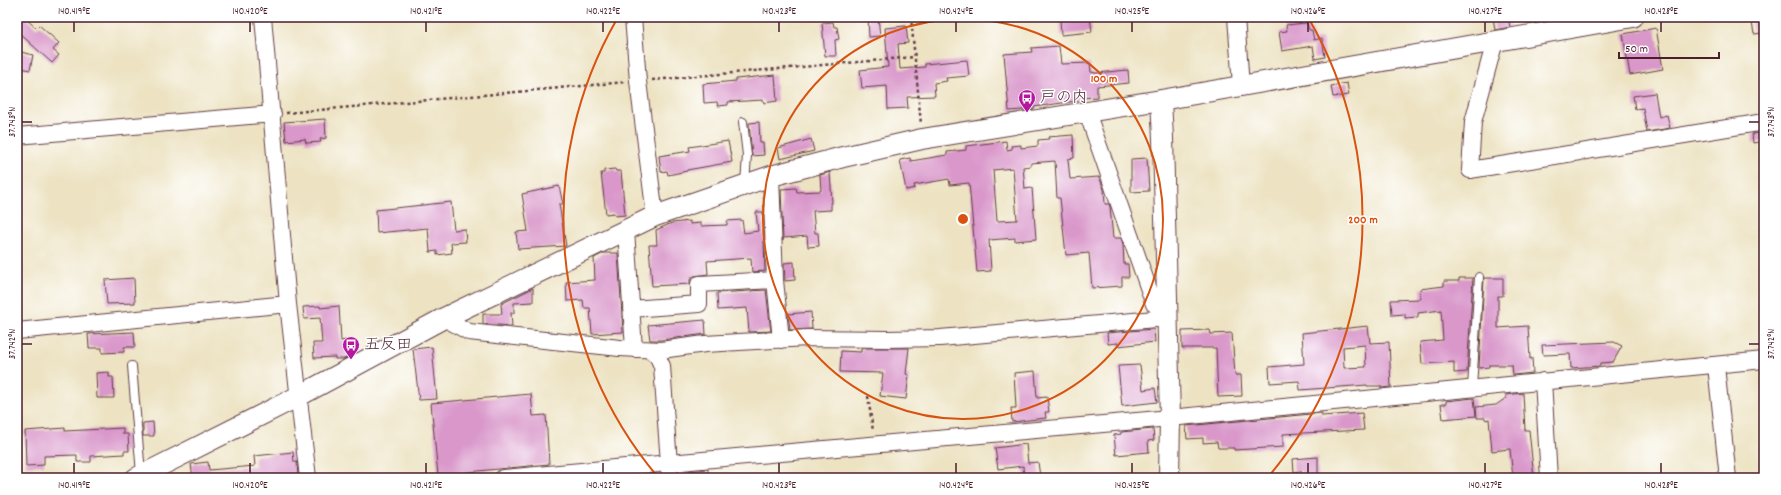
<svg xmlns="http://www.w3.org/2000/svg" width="1781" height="495" viewBox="0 0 1781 495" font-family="Dekko,'Klee One',sans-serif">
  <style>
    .building { fill: #d997ca; fill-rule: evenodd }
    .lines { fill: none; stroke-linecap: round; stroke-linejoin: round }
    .service-casing { stroke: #623c42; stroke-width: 10 }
    .minor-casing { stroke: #623c42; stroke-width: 18 }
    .tertiary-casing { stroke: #623c42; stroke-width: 22 }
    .path { stroke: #623c42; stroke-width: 2.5; stroke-dasharray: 3 3; stroke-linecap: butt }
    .service { stroke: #fff; stroke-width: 8 }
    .minor { stroke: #fff; stroke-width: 16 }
    .tertiary { stroke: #fff; stroke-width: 20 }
    .ticks { fill: none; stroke: #4a1f2b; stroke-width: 1.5 }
    .ring { fill: none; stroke: #d8530f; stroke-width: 2 }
    .labels { text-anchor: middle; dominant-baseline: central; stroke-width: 3; stroke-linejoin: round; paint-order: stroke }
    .poi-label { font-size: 16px; fill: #4a1f2b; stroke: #fff; text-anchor: start }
    .centre { fill: #d8530f; stroke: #fff; stroke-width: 2 }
    .ring-label { font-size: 12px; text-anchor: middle; font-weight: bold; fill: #d8530f; stroke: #fff; stroke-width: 3; stroke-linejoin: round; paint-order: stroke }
    .neatline { fill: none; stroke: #4a1f2b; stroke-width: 1.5 }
    .ticks-label { font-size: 10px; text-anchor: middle; fill: #4a1f2b }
  </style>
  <rect width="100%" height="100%" fill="#fff"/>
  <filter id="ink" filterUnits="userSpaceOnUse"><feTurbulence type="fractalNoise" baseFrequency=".025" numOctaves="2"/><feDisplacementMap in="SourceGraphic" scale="8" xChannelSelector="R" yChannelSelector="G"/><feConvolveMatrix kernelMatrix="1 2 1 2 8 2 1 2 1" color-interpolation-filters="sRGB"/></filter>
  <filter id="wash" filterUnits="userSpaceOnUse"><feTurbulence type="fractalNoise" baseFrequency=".012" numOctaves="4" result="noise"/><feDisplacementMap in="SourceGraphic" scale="16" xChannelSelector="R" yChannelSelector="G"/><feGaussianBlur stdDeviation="0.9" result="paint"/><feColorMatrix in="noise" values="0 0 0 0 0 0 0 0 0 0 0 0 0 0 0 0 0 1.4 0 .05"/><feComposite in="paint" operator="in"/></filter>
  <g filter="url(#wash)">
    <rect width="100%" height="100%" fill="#ede3c3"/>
    <g id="blocks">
      <path class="building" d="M17 17H24L36 28 39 25 59 43 53 50 59 55 52 63 17 31Z
        M868 17H878L880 36 869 37Z
        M1074 17H1090L1092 32 1061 35 1060 19Z
        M1493 17H1508L1510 27 1495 30Z
        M1751 17H1764V33L1754 34Z
        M833 22 834 27H837L839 39 835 40 836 56H825L822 23Z
        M1307 23 1309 30H1312L1314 40 1322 38 1325 57 1315 59 1313 46 1282 51 1279 32 1287 31 1286 25Z
        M906 26 908 43 898 44 900 69 925 67V64L967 60 969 76 946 78 947 81 934 83 935 96 907 97 908 108 888 109 887 86 862 88 860 70 888 67 885 28Z
        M1656 28 1663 69 1630 75 1623 34Z
        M1059 46 1061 64 1090 63 1091 72 1096 73 1128 70 1129 83 1097 86V97L1083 98V100L1034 107V109L1009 111 1004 54 1032 52 1031 48Z
        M17 51 33 55 30 70 17 67Z
        M775 75 777 101 764 103 763 100 728 102V105L718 106 717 102 704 103 703 84 736 81V79Z
        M1347 83 1349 95 1333 97 1331 86Z
        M1655 93 1659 117 1667 115 1670 128 1647 132 1643 108 1635 109 1633 96Z
        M325 119 326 138 320 139 321 142 306 143 305 139 286 141 284 122Z
        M759 122 760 143H763L764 155 752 156 749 123Z
        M1764 132V141L1753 143 1752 134Z
        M1073 135 1074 158 1068 159 1070 179 1099 177 1104 189 1105 204H1109L1110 207 1113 238H1121L1123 244 1124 264H1128L1129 277H1122V286L1092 288 1089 253 1066 255 1060 198H1057L1055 161 1031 163V166L1023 167 1025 189 1032 188 1036 239 1015 241V238L989 240 991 271 977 272 969 183 950 185 949 179 914 185 915 188 906 190 900 160 910 158 911 161 947 155V152L966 150V146L1006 141 1007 150 1012 149 1011 146 1021 145V148L1038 146V140L1049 139 1048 137ZM1013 168 1017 220 997 221 993 170Z
        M811 139 814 151 780 159 778 148Z
        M728 141 732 162 687 170V171L668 175 667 171 661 172 659 156 690 151 689 147Z
        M1147 158 1149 191 1131 192V159Z
        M615 169 616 171H621L625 215 615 216 614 213 606 214 601 173H604V170Z
        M830 172 832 203H831V210L813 211 815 233H818L819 246 808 247 807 236 783 238V241L781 189 796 188 797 192 821 191 820 175Z
        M559 186 563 204H559L566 246 518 249 516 232 528 231 522 194Z
        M451 202 454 230 465 229 466 242 451 243 452 253 437 255V251L430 252 428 228 377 233 376 210Z
        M756 212H763L765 271 752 272 751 258 707 261 708 274 694 276 690 279V284L652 286 649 245H657L656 230 672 223 690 221V224L701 223V226L727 225V221L742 220 744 233 758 231Z
        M604 253H618L623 332 592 334 590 308H584L583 300 567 301 566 282 595 280 594 258Z
        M794 262 795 280 785 281 784 263Z
        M134 278 135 303 107 304 105 280Z
        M1459 278H1473L1467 372 1454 373V362L1422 364 1420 342 1443 340 1441 310 1418 313V317L1405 318V314L1392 315 1391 300 1421 299 1420 289 1444 286V281H1459Z
        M1484 278H1503V296H1498V328L1528 326 1530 359 1532 358 1533 373 1513 375 1512 365H1489V367L1479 368Z
        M533 288V302L514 303V313H511L512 326 483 324V314H502L501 304Z
        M766 290 771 331 749 332 747 308 718 310 717 293Z
        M320 306V308L339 306 341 341 346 340 348 357 344 359H335V357L314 358 313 343H322L320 318 304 319 303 307Z
        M811 312 812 329 790 330 788 314Z
        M705 320 706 334 661 340H650L648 325Z
        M1368 326 1370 343 1389 342 1391 387 1381 388V386H1367V385L1300 390 1299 381 1270 383 1269 367 1304 364 1302 333ZM1365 345 1366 367 1344 368 1343 347Z
        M1154 329 1155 342 1118 346V343L1108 344 1107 333Z
        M1210 330 1211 334 1232 333 1235 375H1241L1242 396 1218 397 1216 348H1182V331Z
        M134 332 135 347H124V352L102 353V348H89L88 334Z
        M1614 342 1622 346 1613 362 1600 363V366L1571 368 1570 354 1543 355 1542 345Z
        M432 347 437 399 419 400 413 349Z
        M861 348H909L906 374 909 375 906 399 880 396 883 373 840 372 841 351 861 352Z
        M1140 365 1143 390 1155 388 1157 402 1122 406 1118 366Z
        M1035 371 1037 398 1047 397 1049 412H1045L1046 418 1012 422 1011 408H1016L1014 373Z
        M109 372V377H113L114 398H97L96 373Z
        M1523 393 1525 430H1529L1534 478H1513L1510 449 1492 451 1489 419 1486 420 1485 418H1477L1476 407 1496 405 1506 398V395Z
        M531 394 533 416 546 415 549 464 438 475 431 403Z
        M1474 398 1476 416 1443 419 1441 404H1446V401Z
        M1322 413V416L1362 413 1364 430 1283 434V447L1234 450V448H1218L1217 442 1203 443V438L1187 439 1186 426Z
        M153 422 154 436H143V423Z
        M65 428V431L123 428V434H128L129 451H124V454L91 456V462H77V455L44 456V465L26 466 25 431Z
        M1153 429 1154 440 1148 441 1149 452 1116 455 1114 435 1121 434V432Z
        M1026 444 1028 463 1038 462 1040 477 1024 478 1023 466 998 469 995 448Z
        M293 452 294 462H297L298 478H193L191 464 208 462 209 470 255 466 254 456Z
        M1318 457V478H1302L1301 471 1294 472 1293 459Z
        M708 469V478H690L689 471Z"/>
    </g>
  </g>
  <g filter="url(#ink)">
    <use href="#blocks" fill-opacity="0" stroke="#623c42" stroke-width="1"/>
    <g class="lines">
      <g class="service-casing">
        <path id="service" d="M743 122 747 155 745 184
          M132 366 141 474
          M1472 388 1479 277"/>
      </g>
      <g class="minor-casing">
        <path id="minor" d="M263 17 288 304 308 478
          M633 17 638 81 655 216
          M1236 17 1241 86
          M1495 41 1473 122 1470 170 1764 122
          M1087 112 1154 304 1167 314
          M17 136 273 114
          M771 176 775 280 781 340
          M626 230 634 349
          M631 309 699 304V284L775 280
          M444 318 469 332 620 348 661 350 705 344 807 338 887 339 940 338 1167 318
          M17 331 288 304
          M649 350 657 355 662 366 670 478
          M1716 366 1728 478
          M1543 381 1549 478
          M503 478 1170 418 1764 360"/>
      </g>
      <g class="tertiary-casing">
        <path id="tertiary" d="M1161 100 1163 138 1170 418 1169 478
          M136 478 299 396 444 318 655 216 771 176 843 157 922 139 1161 100 1633 17"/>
      </g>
      <path class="path" d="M911 17 921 124
        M652 80 915 57
        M286 113 625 82
        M868 396 873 431"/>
      <use href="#service" class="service"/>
      <use href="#minor" class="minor"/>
      <use href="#tertiary" class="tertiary"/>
    </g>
  </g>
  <path class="ticks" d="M74 22V32M250 22V32M426 22V32M603 22V32M779 22V32M956 22V32M1132 22V32M1308 22V32M1485 22V32M1661 22V32M22 122H32M1749 122H1759M22 344H32M1749 344H1759M74 463V473M250 463V473M426 463V473M603 463V473M779 463V473M956 463V473M1132 463V473M1308 463V473M1485 463V473M1661 463V473"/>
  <g class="ring">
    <circle cx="963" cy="219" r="200"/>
    <path d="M657 476A400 400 0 0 1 617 19M1309 19A400 400 0 0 1 1269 476"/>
  </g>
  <defs>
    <g id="bus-pin" transform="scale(0.9)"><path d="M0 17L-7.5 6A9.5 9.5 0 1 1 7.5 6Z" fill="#b5179e" stroke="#fff"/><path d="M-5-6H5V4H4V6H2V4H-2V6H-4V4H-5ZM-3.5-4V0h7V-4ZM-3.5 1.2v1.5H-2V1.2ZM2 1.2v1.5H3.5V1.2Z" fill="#fff"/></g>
  </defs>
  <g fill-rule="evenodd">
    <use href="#bus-pin" x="1027" y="98"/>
    <use href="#bus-pin" x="351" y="345"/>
  </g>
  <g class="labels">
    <g class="poi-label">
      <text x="1040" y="98">戸の内</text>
      <text x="364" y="345">五反田</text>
    </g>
  </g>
  <circle cx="963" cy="219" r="6" class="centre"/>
  <g class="ring-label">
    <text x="1104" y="82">100 m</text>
    <text x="1363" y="223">200 m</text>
  </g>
  <rect width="1781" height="495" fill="none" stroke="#fff" stroke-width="44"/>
  <path d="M1619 52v6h100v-6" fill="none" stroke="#4a1f2b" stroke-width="2"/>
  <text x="1625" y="52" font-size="12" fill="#4a1f2b" stroke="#ffffff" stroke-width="3" paint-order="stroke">50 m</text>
  <rect x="22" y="22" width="1737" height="451" class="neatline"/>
  <g class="ticks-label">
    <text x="74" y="14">140.419°E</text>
    <text x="250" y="14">140.420°E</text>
    <text x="426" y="14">140.421°E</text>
    <text x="603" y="14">140.422°E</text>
    <text x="779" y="14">140.423°E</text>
    <text x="956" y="14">140.424°E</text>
    <text x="1132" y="14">140.425°E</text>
    <text x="1308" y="14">140.426°E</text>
    <text x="1485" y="14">140.427°E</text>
    <text x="1661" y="14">140.428°E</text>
    <text transform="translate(11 122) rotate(-90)" y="4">37.743°N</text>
    <text transform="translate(1770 122) rotate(-90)" y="4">37.743°N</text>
    <text transform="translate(11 344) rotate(-90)" y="4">37.742°N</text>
    <text transform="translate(1770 344) rotate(-90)" y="4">37.742°N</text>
    <text x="74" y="488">140.419°E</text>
    <text x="250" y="488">140.420°E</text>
    <text x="426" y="488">140.421°E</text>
    <text x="603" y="488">140.422°E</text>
    <text x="779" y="488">140.423°E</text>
    <text x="956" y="488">140.424°E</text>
    <text x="1132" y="488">140.425°E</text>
    <text x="1308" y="488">140.426°E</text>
    <text x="1485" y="488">140.427°E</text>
    <text x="1661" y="488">140.428°E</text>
  </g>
</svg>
